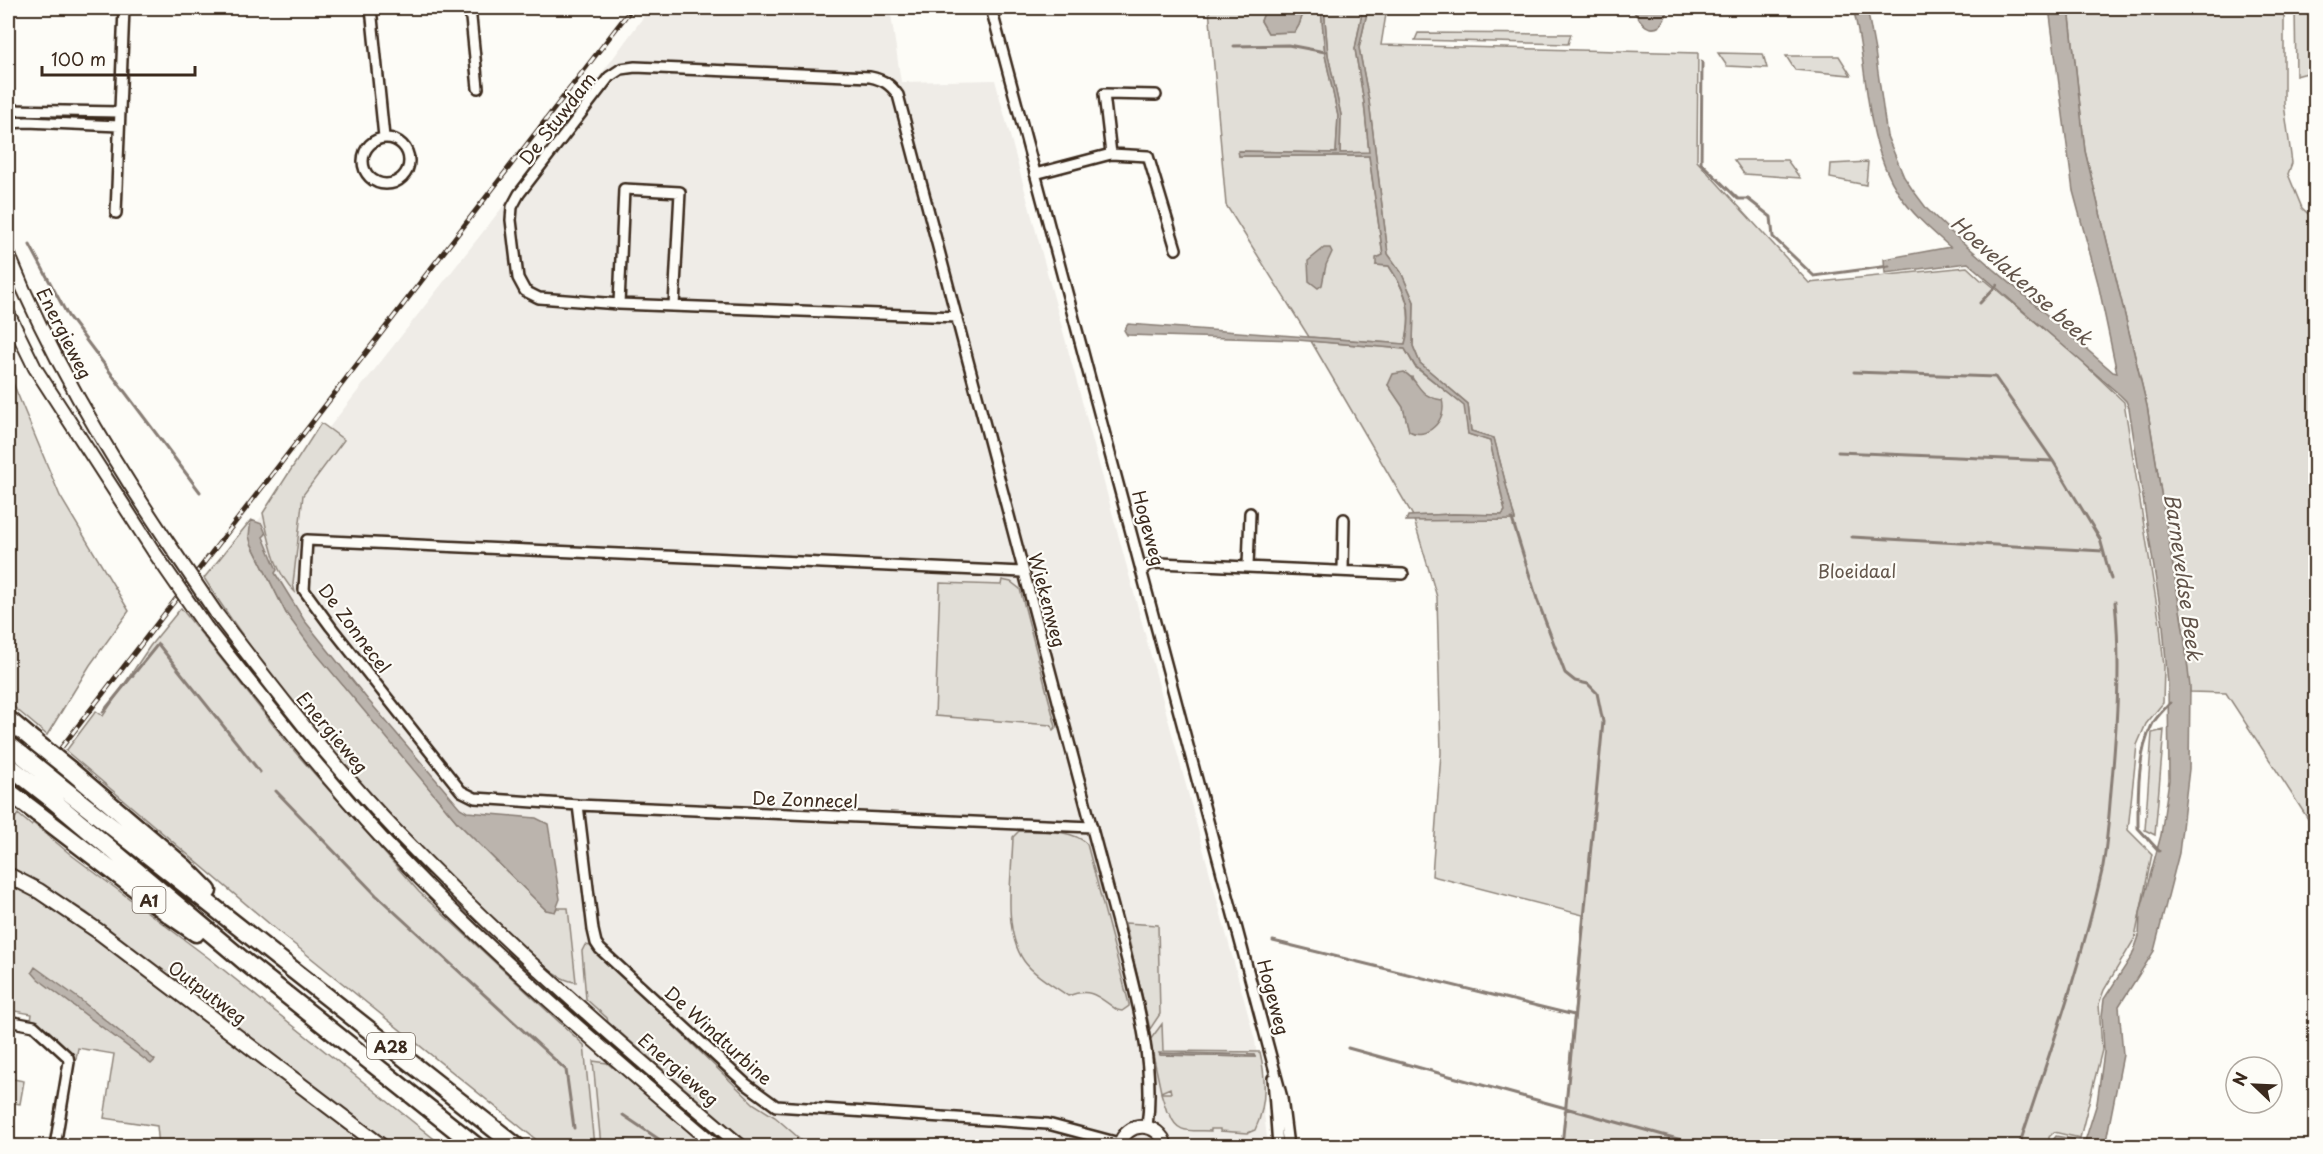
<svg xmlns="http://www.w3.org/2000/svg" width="2323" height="1154" viewBox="0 0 2323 1154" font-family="'Playpen Sans',sans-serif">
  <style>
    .built { fill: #efece7 }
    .green { fill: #e1ded7; stroke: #8e847a; stroke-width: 1.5; fill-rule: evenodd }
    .water { fill: #bbb4ad; stroke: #887d74; stroke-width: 1.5 }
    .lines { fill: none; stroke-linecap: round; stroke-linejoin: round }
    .stream { stroke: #887d74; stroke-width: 3 }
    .street-casing { stroke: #3b2a1e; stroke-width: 14 }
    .secondary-casing { stroke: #3b2a1e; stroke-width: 16 }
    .primary-casing { stroke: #3b2a1e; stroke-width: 18 }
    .highway-casing { stroke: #3b2a1e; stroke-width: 21 }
    .street { stroke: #fdfcf7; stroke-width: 9 }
    .secondary { stroke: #fdfcf7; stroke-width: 12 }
    .primary { stroke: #fdfcf7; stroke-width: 14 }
    .highway { stroke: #fdfcf7; stroke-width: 16 }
    .rail-casing { stroke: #3b2a1e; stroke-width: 5 }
    .rail { stroke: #fdfcf7; stroke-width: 3; stroke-dasharray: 9; stroke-linecap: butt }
    .secondary-bridge-casing { stroke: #3b2a1e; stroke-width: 16; stroke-linecap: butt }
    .highway-bridge-casing { stroke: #3b2a1e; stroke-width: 21; stroke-linecap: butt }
    .secondary-bridge { stroke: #fdfcf7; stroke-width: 12 }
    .highway-bridge { stroke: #fdfcf7; stroke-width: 16 }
    .labels { text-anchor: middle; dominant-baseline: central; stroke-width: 4.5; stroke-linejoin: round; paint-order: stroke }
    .shield { fill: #fdfcf7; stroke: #75695f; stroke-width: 1.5 }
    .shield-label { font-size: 16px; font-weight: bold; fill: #3b2a1e }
    .street-label { font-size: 18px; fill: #3b2a1e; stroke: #fdfcf7 }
    .park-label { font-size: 18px; fill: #64574c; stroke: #fdfcf7 }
    .water-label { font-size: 20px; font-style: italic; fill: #615349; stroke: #fdfcf7 }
  </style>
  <rect width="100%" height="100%" fill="#fdfcf7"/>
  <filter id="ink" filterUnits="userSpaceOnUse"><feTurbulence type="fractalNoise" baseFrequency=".0167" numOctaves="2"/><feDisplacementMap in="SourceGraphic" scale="12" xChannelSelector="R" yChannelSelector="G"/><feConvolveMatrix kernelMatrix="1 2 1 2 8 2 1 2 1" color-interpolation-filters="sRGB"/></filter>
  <g filter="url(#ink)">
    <path class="built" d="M650 8H890L901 82 995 80 1255 1040 1268 1146H589L91 741 324 434 512 195Z"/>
    <path class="green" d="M1209 8H1266L1261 21 1268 33 1295 32 1299 25 1305 8H1321L1325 55 1338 116 1336 153 1239 151V156H1369L1383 256 1376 265 1389 266C1407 293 1413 311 1405 344L1309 337 1226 205Z
      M1324 8H1363L1355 49 1364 102 1369 153H1340L1341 115 1328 55Z
      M1368 8H1387L1381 45 1698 53 1697 161 1809 283 1967 267 1982 281 1985 280 2075 355 2124 402 2160 625 2164 667 2163 703 2146 724 2137 745 2128 830 2152 854 2135 938 2104 990 2099 1004 2102 1050 2080 1138 2054 1132 2049 1137V1144L2056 1146H1562L1583 915 1432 876 1441 753 1437 597 1414 520H1515L1494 438 1471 431 1468 404 1420 363 1413 346 1414 302 1401 272 1388 254 1369 101 1359 48Z
      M2069 8H2284V104L2292 163 2288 174 2302 208 2316 221V819L2310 822 2226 693 2190 692 2184 635 2147 406 2085 151Z
      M2295 8H2316L2315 71 2296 76Z
      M1418 33 1571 34 1568 44 1415 40Z
      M1718 53 1763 54 1767 68 1727 66Z
      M1786 56H1839L1851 75 1795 70Z
      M1734 160H1787L1800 178 1744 174Z
      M1868 162 1866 185 1830 178 1831 164Z
      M1311 341 1405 349 1415 367 1465 406 1468 434 1490 441 1505 511 1502 515 1453 514 1413 516ZM1412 377C1419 391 1426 398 1442 400L1409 430 1403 407 1388 385Z
      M8 371 60 496 129 611 90 665 47 735 8 702Z
      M321 423 344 440 303 495 293 584 295 592C274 572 269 540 263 513Z
      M250 521 252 525 251 543 286 613 457 822 546 910 555 911 557 908H568L576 982C553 981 522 945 505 929 393 824 286 707 204 578Z
      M1002 580 1011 582 1020 589 1056 727 1053 730 1051 725 935 716 940 583 1001 585Z
      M181 608 289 745 419 892 584 1045 594 1146H544L279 932 66 751 96 711 103 716 150 646Z
      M2164 730 2155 835 2145 830 2152 733Z
      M18 814 31 825 33 823 70 854 210 959 443 1146H391L86 912 42 885 8 867V864L11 865 8 863V828Z
      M1019 831C1040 832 1071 828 1087 844L1129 1004V1006L1122 1011 1117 1010C1098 997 1092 987 1068 996 1054 986 1034 975 1024 961 1002 929 1012 875 1013 837Z
      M8 882 44 901 70 918 372 1146H159L157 1126 104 1118 114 1054 78 1048 76 1059H73C66 1045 45 1025 31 1021L32 1014 15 1011 13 1016 8 1015Z
      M1125 923 1158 925 1160 1014 1150 1029Z
      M585 945 591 946 754 1104 775 1117 808 1146H752L608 1022 607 1018 586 999 582 951Z
      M1162 1024 1163 1051 1260 1052C1266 1078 1267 1105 1255 1130L1248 1133 1220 1131V1129H1211V1131C1191 1130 1177 1135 1170 1114L1167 1112 1161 1093H1171L1170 1088 1161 1092 1150 1040ZM1183 1053 1254 1055 1255 1057 1160 1055Z
      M593 1061 607 1063 612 1067 614 1066 709 1146H601Z
      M8 1078 24 1081 20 1104 8 1102Z"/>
    <path class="water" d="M1266 8H1305L1299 25 1295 32 1268 33 1261 21Z
      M1321 8H1324L1328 55 1341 115 1340 153 1369 152 1364 102 1355 49 1363 8H1368L1359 48 1369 101 1388 254 1401 272 1414 302 1413 346 1420 363 1468 404 1471 431 1494 438 1515 520 1406 521 1408 516 1453 514 1502 515 1505 511 1490 441 1468 434 1464 406 1415 366 1405 349 1297 340 1127 335 1124 330 1128 324 1405 344C1414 311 1407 293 1389 266L1376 265V258L1383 255 1369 156H1239L1238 151 1336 153 1338 116 1325 55Z
      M1631 8H1667L1666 16 1660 26C1646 34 1639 18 1631 8Z
      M1853 8H1867L1875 51 1887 136 1904 177 1912 189 1927 209 1952 233 2113 372 2117 373 2098 283 2073 191 2049 8H2069L2085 151 2147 406 2184 635 2190 687 2189 769 2179 853 2154 951 2119 1006 2123 1055 2105 1146C2090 1147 2065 1151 2053 1140L2056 1136 2085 1141 2097 1103 2104 1052 2102 1016 2104 999 2132 956 2139 936 2140 913 2161 835 2169 780 2168 685 2163 626 2129 408 2126 401 2120 395 1968 263 1885 273 1884 259 1950 247C1932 231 1912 214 1899 194 1863 139 1869 69 1853 8Z
      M1324 248H1330L1332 252 1326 265 1322 285 1318 288 1309 281 1308 261Z
      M1404 372C1422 383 1416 396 1442 400 1448 420 1426 441 1409 431L1403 407 1388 385 1393 374Z
      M251 520 262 524 266 534 263 537 277 570 275 573 304 620 368 700 460 808 467 812 536 818 548 824 560 899 555 912 546 910 457 822 310 646 286 613 251 543 249 536Z
      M35 967 78 998 155 1060 151 1064 38 979 32 972Z
      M1159 1053 1254 1055 1255 1057 1160 1055Z"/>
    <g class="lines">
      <path class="stream" d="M1234 46 1288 45 1325 52
        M1702 62 1701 163 1738 199H1748L1771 217 1773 237 1814 276 1889 266
        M30 245 68 316 200 492
        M1980 303 1997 285
        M1854 372 1995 377 2053 461 2100 539 2111 579
        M1838 452 2052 461
        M1512 519 1537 599 1565 673 1575 681 1588 684 1597 693 1603 722 1562 1146
        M1852 537 2103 551
        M103 712 158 644 260 772
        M276 791 376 895 566 1070 574 1128
        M2159 851 2138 828C2138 796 2137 755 2152 725 2156 717 2164 710 2170 703
        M1273 941 1574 1015
        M1348 1048 1703 1146
        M623 1115 669 1146
        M777 1141 784 1146
        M1315 1142 1335 1146
        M2019 1146C2049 1055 2081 965 2102 871 2108 841 2109 810 2112 780 2117 721 2121 662 2115 602"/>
      <g class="street-casing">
        <path id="street" d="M371 8 384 137
          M470 8 478 88
          M991 8 1282 1098 1288 1146
          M8 110 119 112
          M8 123 27 122 119 126
          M363 161a23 23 0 1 1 46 0a23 23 0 1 1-46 0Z
          M1111 154 1104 94 1156 95
          M1035 174 1111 154 1148 156 1176 249
          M116 213 124 8
          M619 304 624 189 680 192 674 306
          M957 317 619 304 539 298 525 291 518 278 511 220 512 207 519 194 609 77 621 69 635 67 870 77C884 80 890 84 898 95 955 307 1008 519 1066 731 1083 794 1100 858 1117 922 1134 988 1156 1058 1147 1127
          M1248 566 1250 513
          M1343 570 1344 519
          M1141 571 1150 564 1160 563 1403 574
          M1023 572 307 540 304 590 331 627 461 791 475 798 578 805 1092 827
          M578 805 593 930 596 943 600 949 746 1084 776 1106 1048 1124 1119 1143
          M8 1021 34 1026 68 1057 69 1062 55 1146
          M1273 1078 1278 1146"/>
      </g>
      <g class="secondary-casing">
        <path id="secondary" d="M8 253C49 354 104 447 165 538
          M8 313 35 368 154 552
          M216 613C274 689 332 765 399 834 506 945 623 1047 741 1146
          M206 627C264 700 322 774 386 843 488 952 603 1049 716 1146
          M1119 1146C1126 1120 1159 1121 1166 1146"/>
      </g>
      <g class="primary-casing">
        <path id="primary" d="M8 875 39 891 98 931 381 1146"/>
      </g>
      <g class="highway-casing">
        <path id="highway" d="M8 719 34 741
          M8 744 22 755
          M70 770 184 867 208 891
          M59 785 516 1146
          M49 797 244 961 476 1146
          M37 813 170 915 196 933"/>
      </g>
      <use href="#street" class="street"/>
      <use href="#secondary" class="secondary"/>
      <use href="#primary" class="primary"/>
      <use href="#highway" class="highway"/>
      <g class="rail-casing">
        <path id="rail" d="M61 748 632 8
          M8 818 13 810"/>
      </g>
      <use href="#rail" class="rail"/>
      <g class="secondary-bridge-casing">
        <path id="secondary-bridge" d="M165 538 216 613
          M154 552 206 627"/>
      </g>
      <g class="highway-bridge-casing">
        <path id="highway-bridge" d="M34 741 70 770
          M22 755 59 785
          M12 768 49 797
          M8 791 37 813"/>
      </g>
      <use href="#secondary-bridge" class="secondary-bridge"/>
      <use href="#highway-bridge" class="highway-bridge"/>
    </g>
  </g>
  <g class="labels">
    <g class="shield">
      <rect x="132.5" y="887" width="33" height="26" rx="4.5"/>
      <rect x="367" y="1033" width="48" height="26" rx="4.5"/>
    </g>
    <g class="shield-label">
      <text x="149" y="900">A1</text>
      <text x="391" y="1046">A28</text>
    </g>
    <g class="street-label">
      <text transform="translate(557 118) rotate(-52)">De Stuwdam</text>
      <text transform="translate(65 333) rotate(63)">Energieweg</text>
      <text transform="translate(1149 528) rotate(75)">Hogeweg</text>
      <text transform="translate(1048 600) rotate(75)">Wiekenweg</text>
      <text transform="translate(355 628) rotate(53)">De Zonnecel</text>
      <text transform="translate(333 732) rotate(50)">Energieweg</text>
      <text transform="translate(805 799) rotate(2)">De Zonnecel</text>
      <text transform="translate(208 992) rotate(37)">Outputweg</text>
      <text transform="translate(1274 997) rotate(75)">Hogeweg</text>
      <text transform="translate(719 1035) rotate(42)">De Windturbine</text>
      <text transform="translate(679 1069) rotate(41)">Energieweg</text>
    </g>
    <g class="park-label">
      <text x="1857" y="570">Bloeidaal</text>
    </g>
    <g class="water-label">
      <text transform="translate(2022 280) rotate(42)">Hoevelakense beek</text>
      <text transform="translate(2184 577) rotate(82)">Barneveldse Beek</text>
    </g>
  </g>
  <rect width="2323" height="1154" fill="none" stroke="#fdfcf7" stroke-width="30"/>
  <rect x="15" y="15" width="2293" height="1124" fill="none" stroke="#3b2a1e" stroke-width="2" filter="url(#ink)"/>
  <g transform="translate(2254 1085) rotate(293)"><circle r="28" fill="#fdfcf7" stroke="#afa8a0" stroke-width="1.5"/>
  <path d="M0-4.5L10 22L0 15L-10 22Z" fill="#3b2a1e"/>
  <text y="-9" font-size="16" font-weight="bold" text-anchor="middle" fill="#3b2a1e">N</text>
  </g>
  <path d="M42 66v9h153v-9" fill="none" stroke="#3b2a1e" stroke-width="3"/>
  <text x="51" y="66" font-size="18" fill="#3b2a1e" stroke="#fdfcf7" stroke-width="4.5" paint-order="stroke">100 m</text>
</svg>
